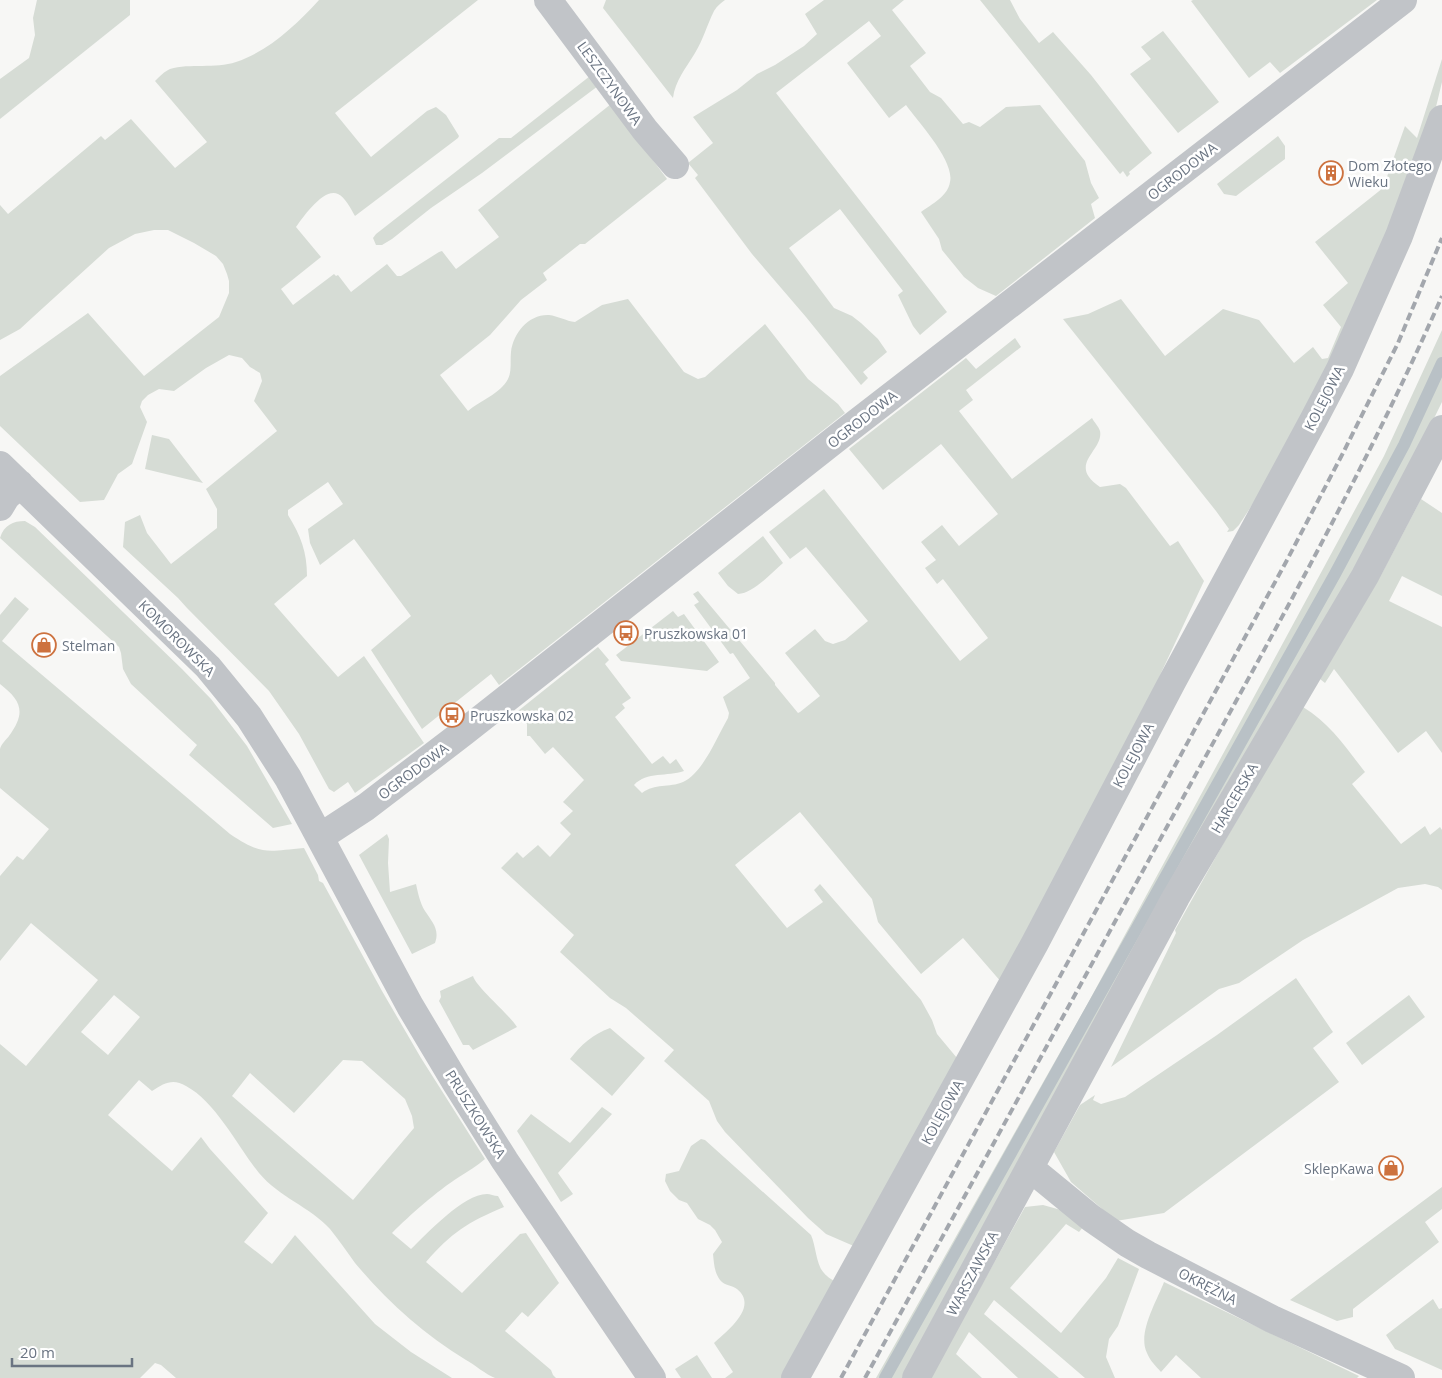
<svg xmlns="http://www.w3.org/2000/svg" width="1442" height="1378" viewBox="0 0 1442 1378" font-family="'Open Sans',sans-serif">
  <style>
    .green { fill: #d6dcd5; fill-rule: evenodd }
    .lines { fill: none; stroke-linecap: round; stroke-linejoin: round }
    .stream { stroke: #b9c1c6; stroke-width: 12 }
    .minor { stroke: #c1c4c8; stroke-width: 28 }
    .rail { stroke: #a3a7ad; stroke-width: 4; stroke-dasharray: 8 4; stroke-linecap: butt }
    .labels { text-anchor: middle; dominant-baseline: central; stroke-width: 5; stroke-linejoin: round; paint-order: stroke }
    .street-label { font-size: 14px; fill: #6a7482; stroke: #fff }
    .poi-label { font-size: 14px; fill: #6a7482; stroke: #fff; text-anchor: start }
  </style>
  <rect width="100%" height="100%" fill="#f7f7f5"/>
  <path class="green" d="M37 0H130V15L0 119V79L29 58 35 35 33 18Z
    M319 0H478L335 113 371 157 427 111 436 107 446 115 459 136 458 138 355 216C351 209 345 197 338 194 324 187 303 217 296 227L321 257 281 289 293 305 334 274 336 276 338 275 351 292 387 264 397 276H401L439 252 442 251 456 269 499 237 478 210 611 104 667 179 585 244H580L543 273 547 280 521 300 490 335 440 375 468 411C481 400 500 394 508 379 512 371 510 361 511 352 513 333 529 314 549 315 558 316 566 321 575 322L602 305 628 299 684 372 698 379 705 377 765 324 808 379 838 404 845 413 499 685 491 674 422 729 371 650 411 616 354 539 320 565 310 543 308 529 343 504 328 482 288 510V515C301 536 307 552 307 576L274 604 338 677 364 656 424 743 355 793 348 782 334 792 329 789 299 734 269 691 187 608 178 598 123 547 125 522 140 515 147 533 171 564 217 528V509L206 489 277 431 254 401 262 381 260 373 250 367 242 358 229 355 206 368 174 391 159 389 148 395 142 401 140 407 147 422 132 464 118 474 104 500 80 502 0 426V376L88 313 144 376 219 317 229 293V281L227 274 223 264 216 256 194 243 168 230H154L135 234 109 248 33 317 20 329 0 340V205L8 214 101 136 105 140 131 119 175 168 207 142 155 81C159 77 165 71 170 69 190 63 215 69 236 62 269 51 296 25 319 0Z
    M606 0H725C721 3 717 6 714 11 707 25 703 40 695 53 686 68 675 81 673 98L603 8Z
    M824 0H904L892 10 926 53 910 66 930 92 941 98 963 124 969 122 980 127 1006 107 1040 105 1085 161 1091 183 1099 198 1091 204 1095 218 996 296 978 288 964 277 942 250 939 239 921 212C932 204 948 196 950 182 955 161 918 122 906 105L889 118 847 63 881 36 869 21 776 93 947 312 920 335 913 326 898 295 903 291 840 209 789 248 834 308 852 316 861 323 878 339 887 352 863 372 868 378 861 385 806 317 752 254 695 178 698 175 688 163 713 143 693 117 737 90 757 74 775 65 804 46 817 34 805 14Z
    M980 0H1010L1020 19 1039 43 1053 32 1091 75 1152 153 1129 172 1130 174 1127 177 1123 171 1120 174Z
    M1193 0H1377L1280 73 1270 62 1249 78 1191 1Z
    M1163 31 1219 102 1178 133 1130 74 1151 59 1141 47Z
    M1442 59V82L1435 111 1351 324 1271 476 1239 525 1233 531 1227 532 1229 529 1216 511 1063 319 1088 314 1121 299 1165 356 1223 309 1259 320 1294 363 1313 347 1322 359 1328 358 1341 327 1323 305 1348 283 1315 242 1383 188 1405 126 1417 138Z
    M590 76 598 86 482 173 431 208 392 239 382 245H376L373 238 376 234 499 138H511Z
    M1278 136 1285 146V159L1236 196 1224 194 1217 184Z
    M1442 330V402L1417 453 1349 578 931 1322 902 1378H876L1088 1003 1256 693 1384 456Z
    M1015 338 1021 347 966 390 973 400 959 411 1012 479 1092 418C1094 422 1099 427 1100 431 1104 451 1066 464 1100 487L1120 484 1126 488 1170 546 1178 541 1204 581 1154 688 1002 983 963 938 921 974 878 922 872 899 800 812 735 865 787 928 823 902 814 890 820 884 921 1000 932 1020 937 1034 957 1058 856 1247 826 1234 808 1218 725 1132 717 1121 709 1101 664 1061 674 1050 626 1008 610 998 560 952 574 935 501 868 517 852 523 858 538 845 550 857 571 834 560 823 573 811 563 802 584 780 553 747 545 754 530 736H527V724L518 711 598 647 609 660 605 664 631 698 622 704 625 708 615 717 652 764 663 756 670 764 676 759 684 771C667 777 647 771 634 785L642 793C655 783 669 788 683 782 703 773 717 737 728 718L729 713 723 697 750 678 733 653 730 654 694 605 699 602 693 594 698 591 775 683V685L798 713 800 712 820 696 785 653 815 629 825 641 833 644 845 640 868 621 806 547 790 559 769 532 824 489 960 661 988 638 943 579 937 584 925 568 936 560 921 542 942 525 959 546 998 514 941 444 883 490 849 449 966 358 976 369Z
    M152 435 169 439 203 483 145 469Z
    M1421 499 1442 513V596L1402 576 1389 601 1442 627V753L1426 731 1398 753 1334 669 1325 683 1320 679 1382 573Z
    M25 521 35 527 182 669 211 699 247 746 292 824 273 828 189 755 197 745 131 684 123 669 121 653 119 647 0 538C4 525 13 521 25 521Z
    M763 536 783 563C771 573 754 593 738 594L728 586 718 573Z
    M15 597 29 609 2 641 230 834C263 856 267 851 304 848L318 875 319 881 323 883 382 991 421 1058 485 1159C477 1166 468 1171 459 1177 437 1191 410 1215 392 1233L411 1249C427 1234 463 1194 487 1194 490 1194 494 1196 498 1196L504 1207C468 1222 451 1233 426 1262L462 1293 520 1234 526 1233 559 1283 528 1317 522 1312 505 1331 551 1370 553 1375 556 1378C544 1378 504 1378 495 1378 485 1374 475 1365 466 1360 423 1334 387 1301 355 1263 347 1252 339 1240 330 1229 310 1207 279 1197 259 1173 238 1147 216 1102 186 1086 173 1078 164 1083 152 1091L139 1080 108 1115 172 1171 201 1137 210 1149 268 1213 244 1242 272 1264 295 1235 375 1324 411 1352 452 1378H176L161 1365 155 1363 140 1378H0V1044L26 1066 98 980 31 923 0 961V876L17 856 23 860 49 829 0 788C0 779 0 756 0 749 1 744 7 739 9 736 26 713 22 701 0 684V615ZM114 995 140 1017 108 1055 81 1032ZM343 1060 362 1061 405 1099 412 1116 414 1128 353 1200 232 1096 250 1073 294 1113Z
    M673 611 678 617 684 614 719 662 707 671 621 661 616 655Z
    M1303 707C1330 723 1346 748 1365 772L1352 784 1401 844 1425 826 1430 835 1440 827 1442 830V890L1438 887 1425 884 1398 888 1303 940 1239 983 1219 989 1111 1067 1176 933 1175 930 1223 844Z
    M387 834 389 839 388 863 390 892 416 884C418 893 420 903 425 911 432 922 440 929 435 943L412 954 359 855Z
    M473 976C476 987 508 1013 517 1027L473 1050 469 1045H463L439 1001 441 997 440 991Z
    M1296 978 1333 1032 1313 1048 1339 1082 1164 1213 1116 1221 1071 1182 1054 1152 1080 1105 1095 1095 1093 1100 1101 1104 1125 1097 1217 1035Z
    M1409 995 1425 1017 1362 1065 1346 1043Z
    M610 1028 645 1058 612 1096 570 1059C581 1045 593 1034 610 1028Z
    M602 1107 612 1114 558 1173 573 1194 561 1202 517 1131 531 1114 570 1143Z
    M701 1139 705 1140 811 1235C816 1246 816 1265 824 1273 827 1277 833 1280 837 1283L783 1378H725L733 1372 714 1343C727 1331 759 1307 737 1289 732 1285 725 1286 720 1280 714 1272 714 1263 713 1254L722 1242 715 1230 710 1225 698 1219 687 1203 679 1200 670 1191 665 1181 666 1174 679 1171 691 1146Z
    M1442 1187V1209L1425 1222 1439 1242 1353 1309V1317L1337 1321 1290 1300Z
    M1043 1205 1061 1210 1083 1227 1079 1232 1066 1224 1010 1288 1061 1333 1106 1278 1118 1258 1139 1269 1118 1326 1109 1339 1106 1357 1115 1378H1085L994 1300 984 1314 1059 1378H1018L969 1332 956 1354 982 1378H930L1025 1207Z
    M1164 1282 1359 1376 1357 1378H1201L1176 1355 1161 1372C1156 1366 1150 1361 1147 1353 1137 1333 1157 1301 1164 1282Z
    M1433 1299 1439 1309 1442 1308V1370L1395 1349 1386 1335Z
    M697 1355 712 1378H681L675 1369Z"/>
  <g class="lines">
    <path class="stream" d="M885 1378 1335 574 1404 445 1442 363"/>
    <path class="minor" d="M548 0 645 130 675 165
      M0 465 208 667 249 717 288 778 410 1006 456 1083 505 1161 652 1378
      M0 507 6 497 20 484
      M320 837 366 807 464 732 846 431 1403 0
      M1030 1168 1091 1218 1127 1243 1148 1255 1272 1319 1401 1378
      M795 1378 1035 943 1172 682 1314 419 1340 369 1399 236 1442 119
      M916 1378 1176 897 1365 576 1442 429"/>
    <path class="rail" d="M841 1378 1286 562 1343 453 1398 343 1442 238
      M865 1378C972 1183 1078 989 1185 794 1275 630 1367 467 1442 296"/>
  </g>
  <defs>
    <g id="building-ring" transform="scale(1.25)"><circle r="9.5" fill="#fff" stroke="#cd723f" stroke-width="1.5"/><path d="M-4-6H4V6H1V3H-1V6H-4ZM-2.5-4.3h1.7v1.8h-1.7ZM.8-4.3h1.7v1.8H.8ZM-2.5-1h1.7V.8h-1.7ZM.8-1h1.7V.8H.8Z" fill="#cd723f"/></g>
    <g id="bus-ring" transform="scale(1.25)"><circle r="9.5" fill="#fff" stroke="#cd723f" stroke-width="1.5"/><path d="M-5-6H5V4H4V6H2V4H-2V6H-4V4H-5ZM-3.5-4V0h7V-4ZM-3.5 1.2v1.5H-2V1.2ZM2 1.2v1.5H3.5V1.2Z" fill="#cd723f"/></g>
    <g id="shop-ring" transform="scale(1.25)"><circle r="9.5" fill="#fff" stroke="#cd723f" stroke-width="1.5"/><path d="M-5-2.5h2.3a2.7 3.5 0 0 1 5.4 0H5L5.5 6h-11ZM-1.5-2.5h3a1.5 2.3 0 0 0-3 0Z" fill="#cd723f"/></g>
  </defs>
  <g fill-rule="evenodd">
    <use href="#building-ring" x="1331" y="173"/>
    <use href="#bus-ring" x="626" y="633"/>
    <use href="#shop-ring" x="44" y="645"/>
    <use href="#bus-ring" x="452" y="715"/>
    <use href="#shop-ring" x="1391" y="1168"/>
  </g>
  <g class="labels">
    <g class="street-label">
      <text transform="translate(610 83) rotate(54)">LESZCZYNOWA</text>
      <text transform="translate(1182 171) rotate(-38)">OGRODOWA</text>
      <text transform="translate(1324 398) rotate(-63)">KOLEJOWA</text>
      <text transform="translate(862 419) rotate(-38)">OGRODOWA</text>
      <text transform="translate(177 638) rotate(45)">KOMOROWSKA</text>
      <text transform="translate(1133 755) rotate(-62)">KOLEJOWA</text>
      <text transform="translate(413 771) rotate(-37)">OGRODOWA</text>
      <text transform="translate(1234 798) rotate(-60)">HARCERSKA</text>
      <text transform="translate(942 1112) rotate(-61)">KOLEJOWA</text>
      <text transform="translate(476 1114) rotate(58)">PRUSZKOWSKA</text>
      <text transform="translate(972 1273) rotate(-62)">WARSZAWSKA</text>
      <text transform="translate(1208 1286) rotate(27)">OKRĘŻNA</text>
    </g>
    <g class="poi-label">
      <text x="1348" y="165">Dom Złotego<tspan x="1348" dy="16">Wieku</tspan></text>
      <text x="644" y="633">Pruszkowska 01</text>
      <text x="62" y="645">Stelman</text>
      <text x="470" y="715">Pruszkowska 02</text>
      <text x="1374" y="1168" text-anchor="end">SklepKawa</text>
    </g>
  </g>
  <path d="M12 1358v8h120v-8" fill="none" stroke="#6a7482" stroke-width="2.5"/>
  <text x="20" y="1358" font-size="15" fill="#6a7482" stroke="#ffffff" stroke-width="4" paint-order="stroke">20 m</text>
</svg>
